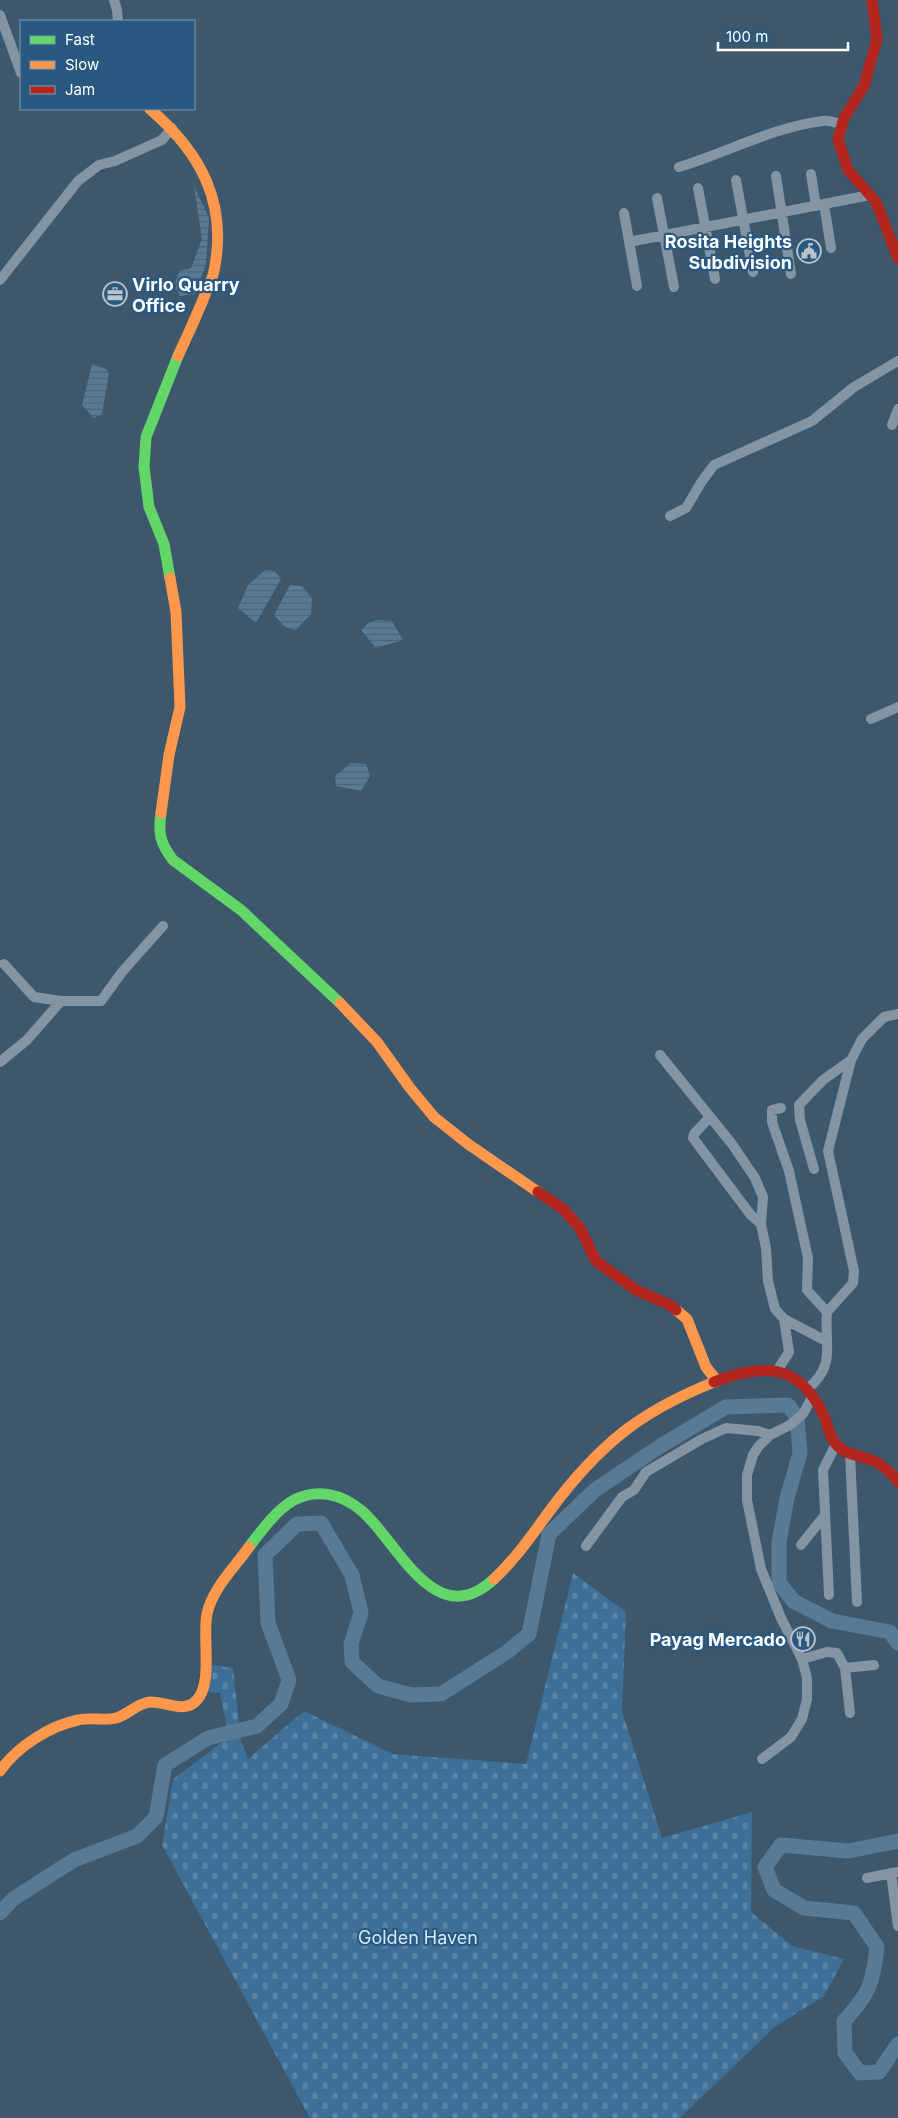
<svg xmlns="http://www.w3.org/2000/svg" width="898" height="2118" viewBox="0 0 898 2118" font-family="Inter,sans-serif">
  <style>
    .cemetery { fill: url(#cemetery-stones) }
    .water { fill: url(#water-rules) }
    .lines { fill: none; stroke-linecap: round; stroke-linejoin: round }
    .river { stroke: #587a94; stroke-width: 15 }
    .street { stroke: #8394a3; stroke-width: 10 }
    .fast { stroke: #63d668; stroke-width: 11 }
    .slow { stroke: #ff974d; stroke-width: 11 }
    .jam { stroke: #b3261e; stroke-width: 11 }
    .labels { text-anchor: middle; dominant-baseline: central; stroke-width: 4.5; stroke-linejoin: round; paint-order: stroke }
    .poi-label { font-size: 18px; font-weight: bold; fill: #fff; stroke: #295981; text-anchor: end }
    .park-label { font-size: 18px; fill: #d4e7f5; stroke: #295981 }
  </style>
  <defs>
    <pattern id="cemetery-stones" width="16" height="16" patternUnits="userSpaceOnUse" patternTransform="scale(1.25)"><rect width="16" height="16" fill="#3e6f97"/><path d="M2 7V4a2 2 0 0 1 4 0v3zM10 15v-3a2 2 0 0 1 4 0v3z" fill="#5b85a7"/></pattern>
    <pattern id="water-rules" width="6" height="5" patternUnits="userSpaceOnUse" patternTransform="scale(1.25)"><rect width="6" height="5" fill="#587a94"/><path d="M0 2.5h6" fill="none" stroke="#526370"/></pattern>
  </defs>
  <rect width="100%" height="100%" fill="#3d576d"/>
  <path class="cemetery" d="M573 1573 626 1612 622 1711 662 1838 752 1812 751 1912 792 1946 844 1959 824 1996 776 2026 680 2118H310L162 1845 173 1779 229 1737 220 1693 199 1691 205 1664 233 1668 241 1742 248 1759 304 1711 393 1754 526 1764Z"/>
  <path class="water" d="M194 186 209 218 206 265 194 294 180 296C174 285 174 282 180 271L191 268 202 239Z
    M92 364 106 369 109 373 102 414 94 418 82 405Z
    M265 570 275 571 281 579 256 623 238 608 248 585Z
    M290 585 302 586 312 598 311 614 296 630 285 627 274 615Z
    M377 620 392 621 403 640 376 648 361 630 367 624Z
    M351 763 366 764 370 776 361 791 336 786 335 776Z"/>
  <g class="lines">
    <path class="river" d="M898 1841 848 1851 781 1845 765 1867 774 1890 804 1908 854 1913 877 1947C873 1984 869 1994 844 2021L845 2053 860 2073 879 2072 898 2044
      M0 1913 13 1899 74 1860 137 1836 156 1817 165 1765 208 1738 257 1726 281 1704 289 1680 268 1623 265 1555 297 1524 321 1523 352 1575 361 1613 351 1644 352 1662 378 1686 411 1695 441 1694 507 1652 529 1634 549 1534 595 1490 662 1445 726 1407 788 1405 797 1417 800 1453 787 1498 779 1542V1582L793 1601 832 1621 890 1632 898 1643"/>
    <path class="street" d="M114 0 117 10 118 21
      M0 15 21 73
      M679 167C726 153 773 127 823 121 829 120 836 123 842 124
      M811 174 816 206
      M776 176 791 274
      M736 180 753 272
      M698 188 715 279
      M657 198 674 287
      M824 204 831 248
      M624 213 637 286
      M629 242 870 195
      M0 280 78 181 99 165 115 161 162 140 172 128
      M892 425 898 409
      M670 516 686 508 702 481 714 465 812 421 854 387 898 361
      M871 719 898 707
      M4 964 34 997 61 1001H101L122 972 163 926
      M660 1055 732 1144 755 1178 763 1197 761 1224 766 1248 768 1281 775 1309 784 1319 826 1341
      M0 1062 27 1040 61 1001
      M781 1108 772 1110V1122L789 1171 808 1258 807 1290 827 1312
      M710 1117 694 1134 693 1138 750 1214 761 1224
      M814 1169 800 1120 799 1105 823 1080 851 1060
      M777 1371 789 1352 784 1319
      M807 1389C837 1366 824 1343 827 1312L853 1283 854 1271 828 1151 851 1060 862 1039 884 1017 898 1014
      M850 1454 857 1602
      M801 1545 825 1515
      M586 1546 622 1497 634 1490 646 1472 702 1439 726 1428 758 1431 770 1435
      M829 1595 823 1470 836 1444
      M802 1659 827 1652 837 1653 845 1668 850 1713
      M845 1668 874 1665
      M762 1759 791 1737 802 1719 807 1699V1678L802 1659 781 1618 761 1569 747 1500V1475L753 1455 758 1447 770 1435 790 1425 803 1414 812 1397
      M891 1873 898 1926
      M867 1878 897 1872"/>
    <path class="fast" d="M170 578 164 544 149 507 144 467 146 437 178 356
      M161 813C158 833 160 843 173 860L241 910 340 1003
      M249 1547C262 1530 276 1510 294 1500 317 1488 342 1494 362 1511 398 1542 435 1634 494 1579"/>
    <path class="slow" d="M150 109C201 153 228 203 214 271 212 281 206 291 203 300 195 319 187 337 178 356
      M161 813 169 755 180 707 176 612 170 578
      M340 1003 377 1042 410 1088 434 1117 468 1144 538 1192
      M676 1310 687 1319 706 1367 717 1381
      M494 1579C520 1555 539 1524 561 1496 607 1438 645 1410 714 1382
      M0 1771C17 1747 49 1726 78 1720 91 1717 104 1721 116 1718 128 1715 137 1703 150 1702 165 1701 182 1713 195 1702 214 1686 202 1637 207 1614 212 1589 235 1567 249 1547"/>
    <path class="jam" d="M872 0 877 39 864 86 844 118 838 139 848 170 876 202 898 258
      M538 1192 563 1209 580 1228 596 1261 636 1290 670 1305 676 1310
      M714 1382C762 1363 799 1363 823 1414 828 1425 830 1441 840 1448 847 1454 856 1455 865 1458 880 1462 889 1470 898 1482"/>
  </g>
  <defs>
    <g id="civic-ring" transform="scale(1.25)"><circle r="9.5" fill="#295981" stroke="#bbc4cc" stroke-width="1.5"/><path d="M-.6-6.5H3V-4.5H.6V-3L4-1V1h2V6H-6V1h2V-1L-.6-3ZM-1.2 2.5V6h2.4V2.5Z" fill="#bbc4cc"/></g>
    <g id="office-ring" transform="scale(1.25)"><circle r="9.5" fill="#295981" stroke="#bbc4cc" stroke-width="1.5"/><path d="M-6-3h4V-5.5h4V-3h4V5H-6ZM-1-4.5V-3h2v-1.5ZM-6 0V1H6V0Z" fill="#bbc4cc"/></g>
    <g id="restaurant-ring" transform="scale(1.25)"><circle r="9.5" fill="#295981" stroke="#bbc4cc" stroke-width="1.5"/><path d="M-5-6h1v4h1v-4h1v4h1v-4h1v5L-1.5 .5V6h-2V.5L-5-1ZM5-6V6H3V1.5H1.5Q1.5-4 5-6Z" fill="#bbc4cc"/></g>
  </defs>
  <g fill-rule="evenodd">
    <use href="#civic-ring" x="809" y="251"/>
    <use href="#office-ring" x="115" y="294"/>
    <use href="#restaurant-ring" x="803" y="1639"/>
  </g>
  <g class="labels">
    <g class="poi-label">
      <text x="792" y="241">Rosita Heights<tspan x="792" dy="21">Subdivision</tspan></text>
      <text x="132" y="284" text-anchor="start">Virlo Quarry<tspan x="132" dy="21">Office</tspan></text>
      <text x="786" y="1639">Payag Mercado</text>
    </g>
    <g class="park-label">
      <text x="418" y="1937">Golden Haven</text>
    </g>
  </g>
  <rect x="20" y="20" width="175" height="90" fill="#295981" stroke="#7f9bb3"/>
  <rect x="30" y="36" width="25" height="8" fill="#63d668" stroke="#7f9bb3"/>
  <text x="65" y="45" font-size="15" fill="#ffffff">Fast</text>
  <rect x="30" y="61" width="25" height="8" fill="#ff974d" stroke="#7f9bb3"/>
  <text x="65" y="70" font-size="15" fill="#ffffff">Slow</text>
  <rect x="30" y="86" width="25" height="8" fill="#b3261e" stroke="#7f9bb3"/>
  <text x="65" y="95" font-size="15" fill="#ffffff">Jam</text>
  <path d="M718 42v8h130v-8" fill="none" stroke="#ffffff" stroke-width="2.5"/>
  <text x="726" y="42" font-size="15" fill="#ffffff" stroke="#295981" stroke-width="4" paint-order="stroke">100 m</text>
</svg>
